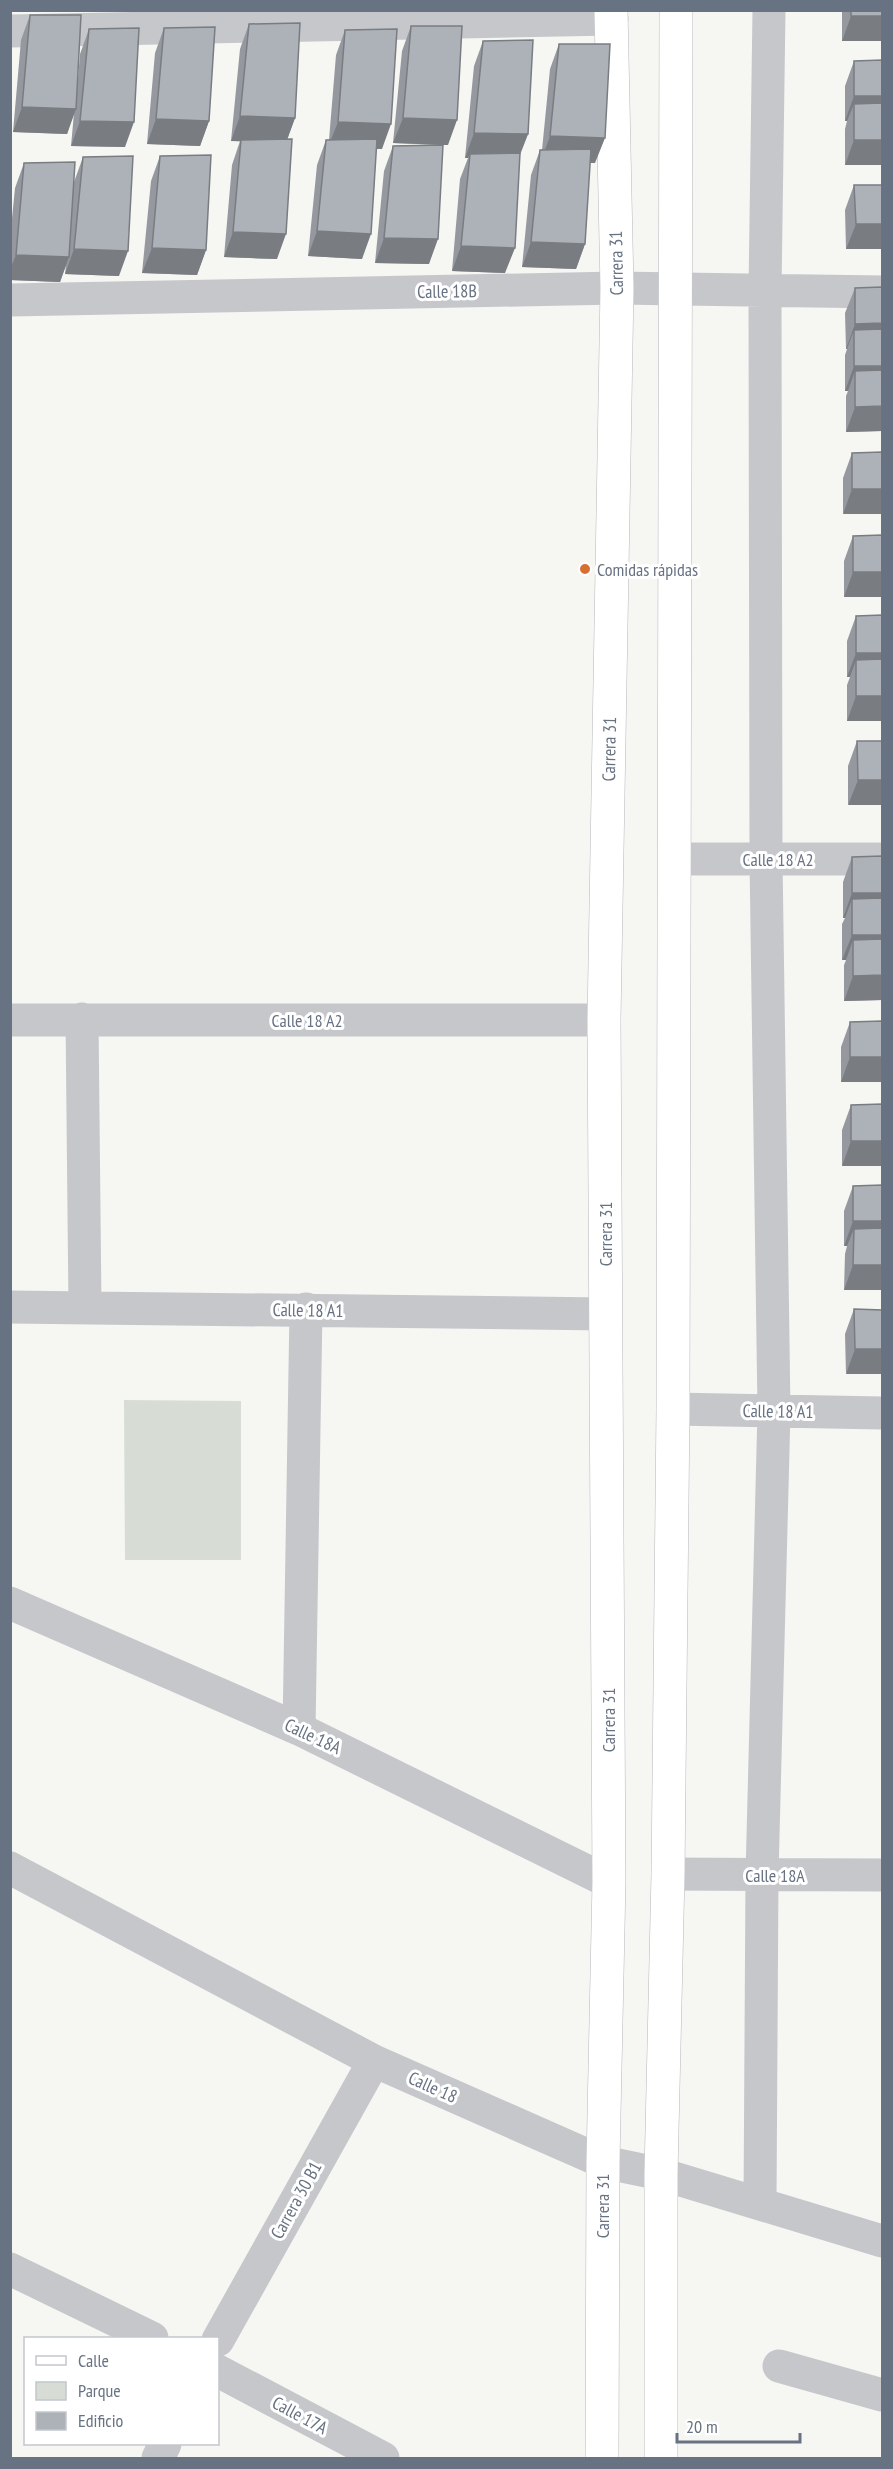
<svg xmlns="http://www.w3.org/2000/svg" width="893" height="2469" viewBox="0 0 893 2469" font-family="'PT Sans Narrow',sans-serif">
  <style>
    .green { fill: #d7ddd4 }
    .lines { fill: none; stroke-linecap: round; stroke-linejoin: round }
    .major-casing { stroke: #b5b8bc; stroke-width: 34 }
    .minor { stroke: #c5c7cb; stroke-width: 33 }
    .major { stroke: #fff; stroke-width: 33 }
    .wall { fill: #95999f }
    .shaded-wall { fill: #797d82 }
    .building { fill: #adb2b9; stroke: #797d82; stroke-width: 1.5 }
    .poi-dot { fill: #d76f32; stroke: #fff; stroke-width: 2 }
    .labels { text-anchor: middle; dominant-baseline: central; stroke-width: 6; stroke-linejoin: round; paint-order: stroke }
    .street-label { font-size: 18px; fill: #677282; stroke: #fff }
    .poi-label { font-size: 18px; fill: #677282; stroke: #fff; text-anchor: start }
  </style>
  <rect width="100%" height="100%" fill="#f6f6f3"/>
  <path class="green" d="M124 1400 241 1401V1560H125Z"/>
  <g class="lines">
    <g class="major-casing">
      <path id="major" d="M602 2458 603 2162 609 1882 604 1020 617 288 611 10
        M661 2458V2174L668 1874 673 1409 676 10"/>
    </g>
    <path class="minor" d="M10 31 612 19
      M10 300 617 288 882 292
      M674 859H882
      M82 1019 85 1308
      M10 1020H604
      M10 1307 606 1314
      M673 1409 882 1413
      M10 1603 299 1729 609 1882
      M299 1729 306 1309
      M10 1868 374 2061 603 2162 661 2174 882 2241
      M668 1874 882 1875
      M760 2204 762 1875 774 1411 766 859 765 291 769 10
      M10 2269 152 2338
      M218 2340 374 2061
      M779 2366 882 2395
      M218 2371 383 2458
      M158 2458 165 2444"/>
    <use href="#major" class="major"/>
  </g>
  <path class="wall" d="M842 10H882V41H842Z
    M30 15 78 79 80 54 89 29 125 147 71 146 74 113 67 134 13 132 21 40Z
    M249 24 295 118 287 139 277 259 224 257 232 165 240 141H231L240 49Z
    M411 26 448 145H443L429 264 375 263 384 171 393 146 439 145 393 143 402 51Z
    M164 28 209 121 200 146 147 144 155 53Z
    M345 30 382 149H376L362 259 308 256 317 165 326 140H329L336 55Z
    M483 41 528 134 520 155 505 273 452 271 460 179 468 158H465L474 66Z
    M559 44 595 163H590L585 244 576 269 522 267 531 175 540 150H542L550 69Z
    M854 61 882 165H845V129L847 121H845V86Z
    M160 156 206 250 197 275 142 273 151 181Z
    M83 157 119 276 65 274 66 265 60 282 10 280V238L15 188 24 163 74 182Z
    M854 185H882V249H846L845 210Z
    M855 288 882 431 846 432V396L848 391H845V355L847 349H846L845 313Z
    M882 452 843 514V478L852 453Z
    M882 535V597H844V561L853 536Z
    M882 615V721H847V685L850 677H847V641L856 616Z
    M857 741H882L848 805V766Z
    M852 857 882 1000 844 1001V965L846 960H842V924L845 918H843V882Z
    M882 1021V1082H841V1047L850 1022Z
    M882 1104V1166H842V1130L851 1105Z
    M853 1186 882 1290H844L845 1254 847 1246H844V1211Z
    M854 1309 882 1310 846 1374 845 1334Z"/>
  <path class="shaded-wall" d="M851 16H882V41H842Z
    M854 96H882V121L854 104 847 121H845Z
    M22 107 76 109 67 134 13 132Z
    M240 116 295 118 286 143 231 141Z
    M403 118 457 120 448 145 393 143Z
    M156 119 209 121 200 146 147 144Z
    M80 121 134 122 125 147 71 146Z
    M338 122 391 124 382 149 328 147Z
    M474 133 528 134 518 159 470 154 468 158H465Z
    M550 136 605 138 595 163 541 161Z
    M854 140H882V165H845Z
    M856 224H882V249H846Z
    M317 231 371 234 362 259 308 256Z
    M233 232 286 234 277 259 224 257Z
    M384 238 438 239 429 264 375 263Z
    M531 242 585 244 576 269 522 267Z
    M461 246 515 248 505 273 452 271Z
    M152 248 206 250 197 275 142 273Z
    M74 249 128 251 119 276 65 274Z
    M16 255 69 257 60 282 10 280V269Z
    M882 323V348L854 330 847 349H846L855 324Z
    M854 366H882V391L855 371 848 391H845Z
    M882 406V431L846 432 855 407Z
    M852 489H882V514H843Z
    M853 572H882V597H844Z
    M856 653H882V678L856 660 850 677H847Z
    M856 696H882V721H847Z
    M858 780H882V805H848Z
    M852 893H882V918L852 899 845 918H843Z
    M852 935H882V959L853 940 846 960H842Z
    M882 975V1000L844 1001 853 976Z
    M850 1057H882V1082H841Z
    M851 1141H882V1166H842Z
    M853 1221H882V1246L854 1229 847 1246H844Z
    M853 1265H882V1290H844Z
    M855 1349H882V1374H846Z"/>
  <path class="building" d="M851 10H882V16H851Z
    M30 15H81L76 109 22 107Z
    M300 23 295 118 240 116 249 24Z
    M411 26H462L457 120 403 118Z
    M215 27 209 121 156 119 164 28Z
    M139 28 134 122 80 121 89 29Z
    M397 29 391 124 338 122 345 30Z
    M533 40 528 134 474 133 483 41Z
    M559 44H610L605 138 550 136Z
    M882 60V96H854V61Z
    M882 103V140H854V104Z
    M292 139 286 234 233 232 241 140Z
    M377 139 371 234 317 231 326 140Z
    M443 145 438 239 384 238 393 146Z
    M591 149 585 244 531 242 540 150Z
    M520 153 515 248 461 246 470 154Z
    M211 155 206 250 152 248 160 156Z
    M133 156 128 251 74 249 83 157Z
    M75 162 69 257 16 255 24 163Z
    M854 185H882V224H856Z
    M882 287V323L855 324V288Z
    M882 329V366H854V330Z
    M882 370V406L855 407V371Z
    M882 452V489H852V453Z
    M882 535V572H853V536Z
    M882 615V653H856V616Z
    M882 659V696H856V660Z
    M857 741H882V780H858Z
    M882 856V893H852V857Z
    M882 898V935H852V899Z
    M882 939V975L853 976V940Z
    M882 1021V1057H850V1022Z
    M882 1104V1141H851V1105Z
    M882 1185V1221H853V1186Z
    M882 1228V1265H853L854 1229Z
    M854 1309 882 1310V1349H855Z"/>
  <circle class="poi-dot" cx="585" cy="569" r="6"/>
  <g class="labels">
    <g class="street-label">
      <text transform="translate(616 263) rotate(-91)">Carrera 31</text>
      <text transform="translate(447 291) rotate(-1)">Calle 18B</text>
      <text transform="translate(609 749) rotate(-89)">Carrera 31</text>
      <text x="778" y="859">Calle 18 A2</text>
      <text x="307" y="1020">Calle 18 A2</text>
      <text transform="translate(605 1234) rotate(-90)">Carrera 31</text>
      <text transform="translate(308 1310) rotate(1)">Calle 18 A1</text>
      <text transform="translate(778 1411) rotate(1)">Calle 18 A1</text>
      <text transform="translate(608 1720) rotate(-90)">Carrera 31</text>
      <text transform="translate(313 1736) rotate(25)">Calle 18A</text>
      <text x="775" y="1875">Calle 18A</text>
      <text transform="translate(433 2087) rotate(24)">Calle 18</text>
      <text transform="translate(296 2200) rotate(-61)">Carrera 30 B1</text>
      <text transform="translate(602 2206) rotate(-90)">Carrera 31</text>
      <text transform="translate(300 2415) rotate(28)">Calle 17A</text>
    </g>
    <g class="poi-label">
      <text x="597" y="569">Comidas rápidas</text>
    </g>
  </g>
  <rect width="893" height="2469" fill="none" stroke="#677282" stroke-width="24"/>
  <rect x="24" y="2337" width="195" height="108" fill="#ffffff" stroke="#c2c7cd" stroke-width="1.5"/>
  <rect x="36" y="2356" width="30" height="9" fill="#ffffff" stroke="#c2c7cd" stroke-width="1.5"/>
  <text x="78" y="2367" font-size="18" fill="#677282">Calle</text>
  <rect x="36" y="2382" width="30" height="18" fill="#d7ddd4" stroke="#c2c7cd" stroke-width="1.5"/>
  <text x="78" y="2397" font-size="18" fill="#677282">Parque</text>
  <rect x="36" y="2412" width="30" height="18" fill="#adb2b9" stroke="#c2c7cd" stroke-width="1.5"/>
  <text x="78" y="2427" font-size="18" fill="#677282">Edificio</text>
  <path d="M677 2433v9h123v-9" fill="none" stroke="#677282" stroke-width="3"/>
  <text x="686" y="2433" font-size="18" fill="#677282" stroke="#ffffff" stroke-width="4.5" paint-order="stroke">20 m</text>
</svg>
